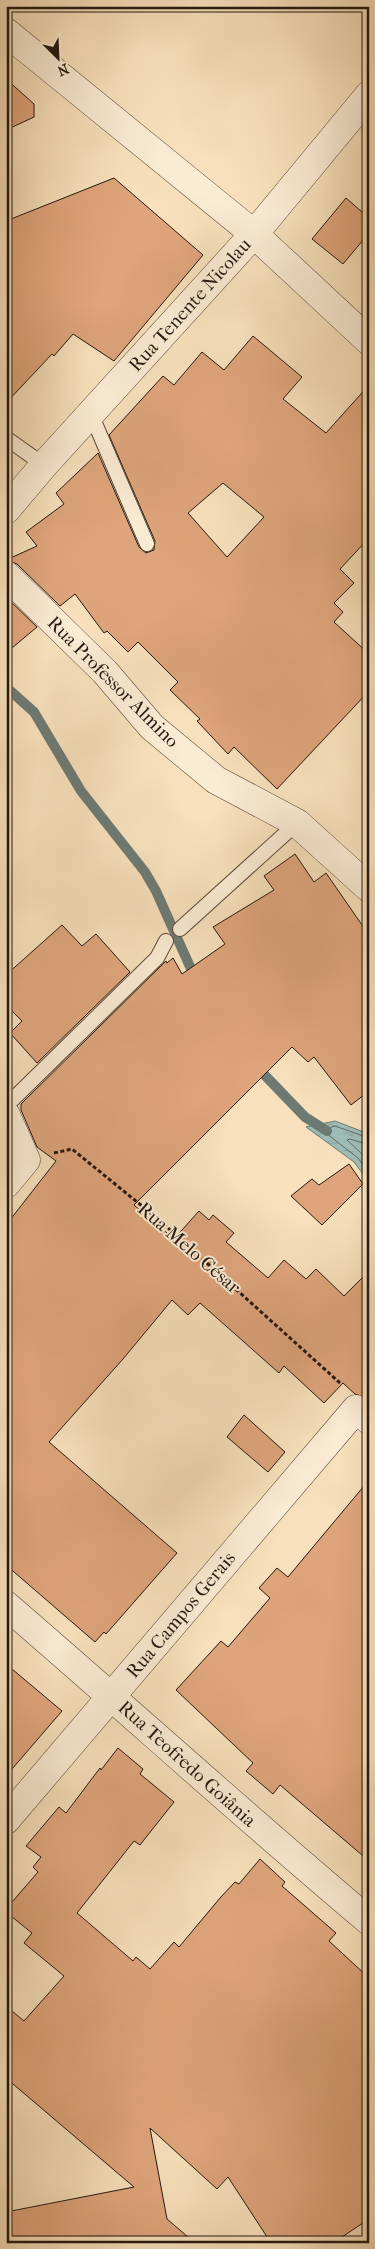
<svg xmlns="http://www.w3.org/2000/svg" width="375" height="2249" viewBox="0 0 375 2249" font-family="'IM FELL French Canon',serif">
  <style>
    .water { fill: url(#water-ripples); stroke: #6d7a74 }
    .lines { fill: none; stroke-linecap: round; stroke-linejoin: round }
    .shore { stroke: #616a63; stroke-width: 1 }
    .stream { stroke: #6d7a74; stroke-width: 10 }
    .building { fill: #dea47b; stroke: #241710; fill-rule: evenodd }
    .lane-casing { stroke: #59493b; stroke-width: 16 }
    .street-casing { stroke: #59493b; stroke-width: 29 }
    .path { stroke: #241710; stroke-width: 3; stroke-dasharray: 4 2.5; stroke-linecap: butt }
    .lane { stroke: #faebd3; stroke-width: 14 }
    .street { stroke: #faebd3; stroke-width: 28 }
    .labels { text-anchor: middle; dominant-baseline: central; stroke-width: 4; stroke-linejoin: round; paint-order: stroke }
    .street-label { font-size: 19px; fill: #241710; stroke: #faebd3 }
  </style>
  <defs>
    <pattern id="water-ripples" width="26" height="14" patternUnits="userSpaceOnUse" patternTransform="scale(1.25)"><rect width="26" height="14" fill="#9ebcb6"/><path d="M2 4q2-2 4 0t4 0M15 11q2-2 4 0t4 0" fill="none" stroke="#88a19b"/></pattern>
  </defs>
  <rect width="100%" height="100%" fill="#f7e0bb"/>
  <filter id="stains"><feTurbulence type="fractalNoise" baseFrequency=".004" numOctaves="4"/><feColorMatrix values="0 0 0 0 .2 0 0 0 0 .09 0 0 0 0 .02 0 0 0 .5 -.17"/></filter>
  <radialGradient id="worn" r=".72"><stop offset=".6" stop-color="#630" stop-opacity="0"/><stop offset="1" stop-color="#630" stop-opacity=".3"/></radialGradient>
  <path class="water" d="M335 1121 369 1134V1182L354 1162 306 1127Z"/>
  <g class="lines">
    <path class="shore" d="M369 1138 335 1126 322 1130 358 1158 369 1173
      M369 1145 350 1139 347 1140 362 1154 369 1162"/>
    <path class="stream" d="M6 687 34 712 81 791 145 872 156 891 196 980
      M255 1065 305 1117 327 1131"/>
  </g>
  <path class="building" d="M6 79 34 104V117L6 130Z
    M114 178 203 255 114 361 73 334 54 356 52 354 6 403V221Z
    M346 198 369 218V233L343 264 312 239Z
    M253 336 302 377 283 399 326 433 369 385V538L340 569 354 583 334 603 343 612 334 622 369 654V691L277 789 234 747 228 754 197 721 200 719 170 690 178 682 138 642 128 652 107 631 104 633 75 594 60 606 17 564 6 560 37 546 26 532 64 504 56 493 98 453 139 547 146 553 154 550 155 541 109 435 163 376 174 385 202 352 224 370ZM223 483 264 517 227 557 188 513Z
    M6 597 37 627 6 653Z
    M295 854 314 882 326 873 369 935V1091L351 1105 314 1057 308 1062 292 1047 134 1205 174 1239 199 1211 209 1220 213 1215 234 1233 226 1242 268 1278 284 1260 306 1279 316 1269 344 1296 369 1271V1399L355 1394 343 1383 324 1403 284 1366 279 1373 200 1303 188 1315 172 1300 123 1359 49 1442 177 1553 106 1634 104 1632 95 1642 6 1565V1225L56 1161 37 1147 21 1110V1104L166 961 167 963 173 958 182 974 225 944 213 927 274 890 264 876Z
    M62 925 82 946 96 934 130 972 37 1063 10 1033 22 1021 6 1005V975Z
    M349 1164 363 1184 322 1225 291 1196 312 1179 319 1185Z
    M244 1415 285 1452 268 1472 227 1437Z
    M369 1480V1861L280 1785 273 1794 246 1771 253 1763 176 1690 221 1641 228 1647 270 1598 259 1588 277 1568 288 1577Z
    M6 1664 62 1711 6 1776Z
    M118 1748 143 1769 140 1774 174 1802 140 1845 134 1841 77 1913 133 1961 136 1957 150 1969 174 1942 179 1947 220 1898 235 1882 239 1884 260 1859 285 1882 282 1886 336 1933 329 1941 369 1978V2219L342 2237 314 2243H271L228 2177 217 2189 150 2128 167 2219 195 2243H6V2212L134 2187 6 2078V2006L24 2021 64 1976 24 1943 32 1933 6 1912V1909L38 1872 33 1867 41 1857 26 1846 59 1807 66 1813 100 1768 101 1770Z"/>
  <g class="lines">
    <g class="lane-casing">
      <path id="lane" d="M91 414 147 544
        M6 438 44 465
        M180 929 297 823
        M6 1106 157 958 166 941"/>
    </g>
    <g class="street-casing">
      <path id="street" d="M6 32 254 234 369 341
        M6 510 44 465 254 234 369 95
        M6 575 105 672 152 727 216 780 297 823 369 888
        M6 1115 26 1160 6 1184
        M6 1605C128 1710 246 1818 369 1921
        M6 1820 356 1409 369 1420"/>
    </g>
    <path class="path" d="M54 1153 72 1149 158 1219 340 1383"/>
    <use href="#lane" class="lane"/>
    <use href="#street" class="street"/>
  </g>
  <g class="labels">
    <g class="street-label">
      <text transform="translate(190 305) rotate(-48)">Rua Tenente Nicolau</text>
      <text transform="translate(113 682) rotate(45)">Rua Professor Almino</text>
      <text transform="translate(189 1248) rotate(41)">Rua Melo César</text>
      <text transform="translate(181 1615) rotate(-50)">Rua Campos Gerais</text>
      <text transform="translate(187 1764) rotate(42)">Rua Teofredo Goiânia</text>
    </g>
  </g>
  <rect width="375" height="2249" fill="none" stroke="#f7e0bb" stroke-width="25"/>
  <rect x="8" y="8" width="360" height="2234" fill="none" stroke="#241710" stroke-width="2.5"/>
  <rect x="12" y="12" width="350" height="2224" fill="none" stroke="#241710"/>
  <g transform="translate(58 58) rotate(156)" stroke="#faebd3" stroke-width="4" paint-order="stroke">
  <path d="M0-4L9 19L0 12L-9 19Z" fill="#241710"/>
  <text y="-8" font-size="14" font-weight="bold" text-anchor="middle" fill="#241710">N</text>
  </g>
  <rect width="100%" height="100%" filter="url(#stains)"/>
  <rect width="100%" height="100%" fill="url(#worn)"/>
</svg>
